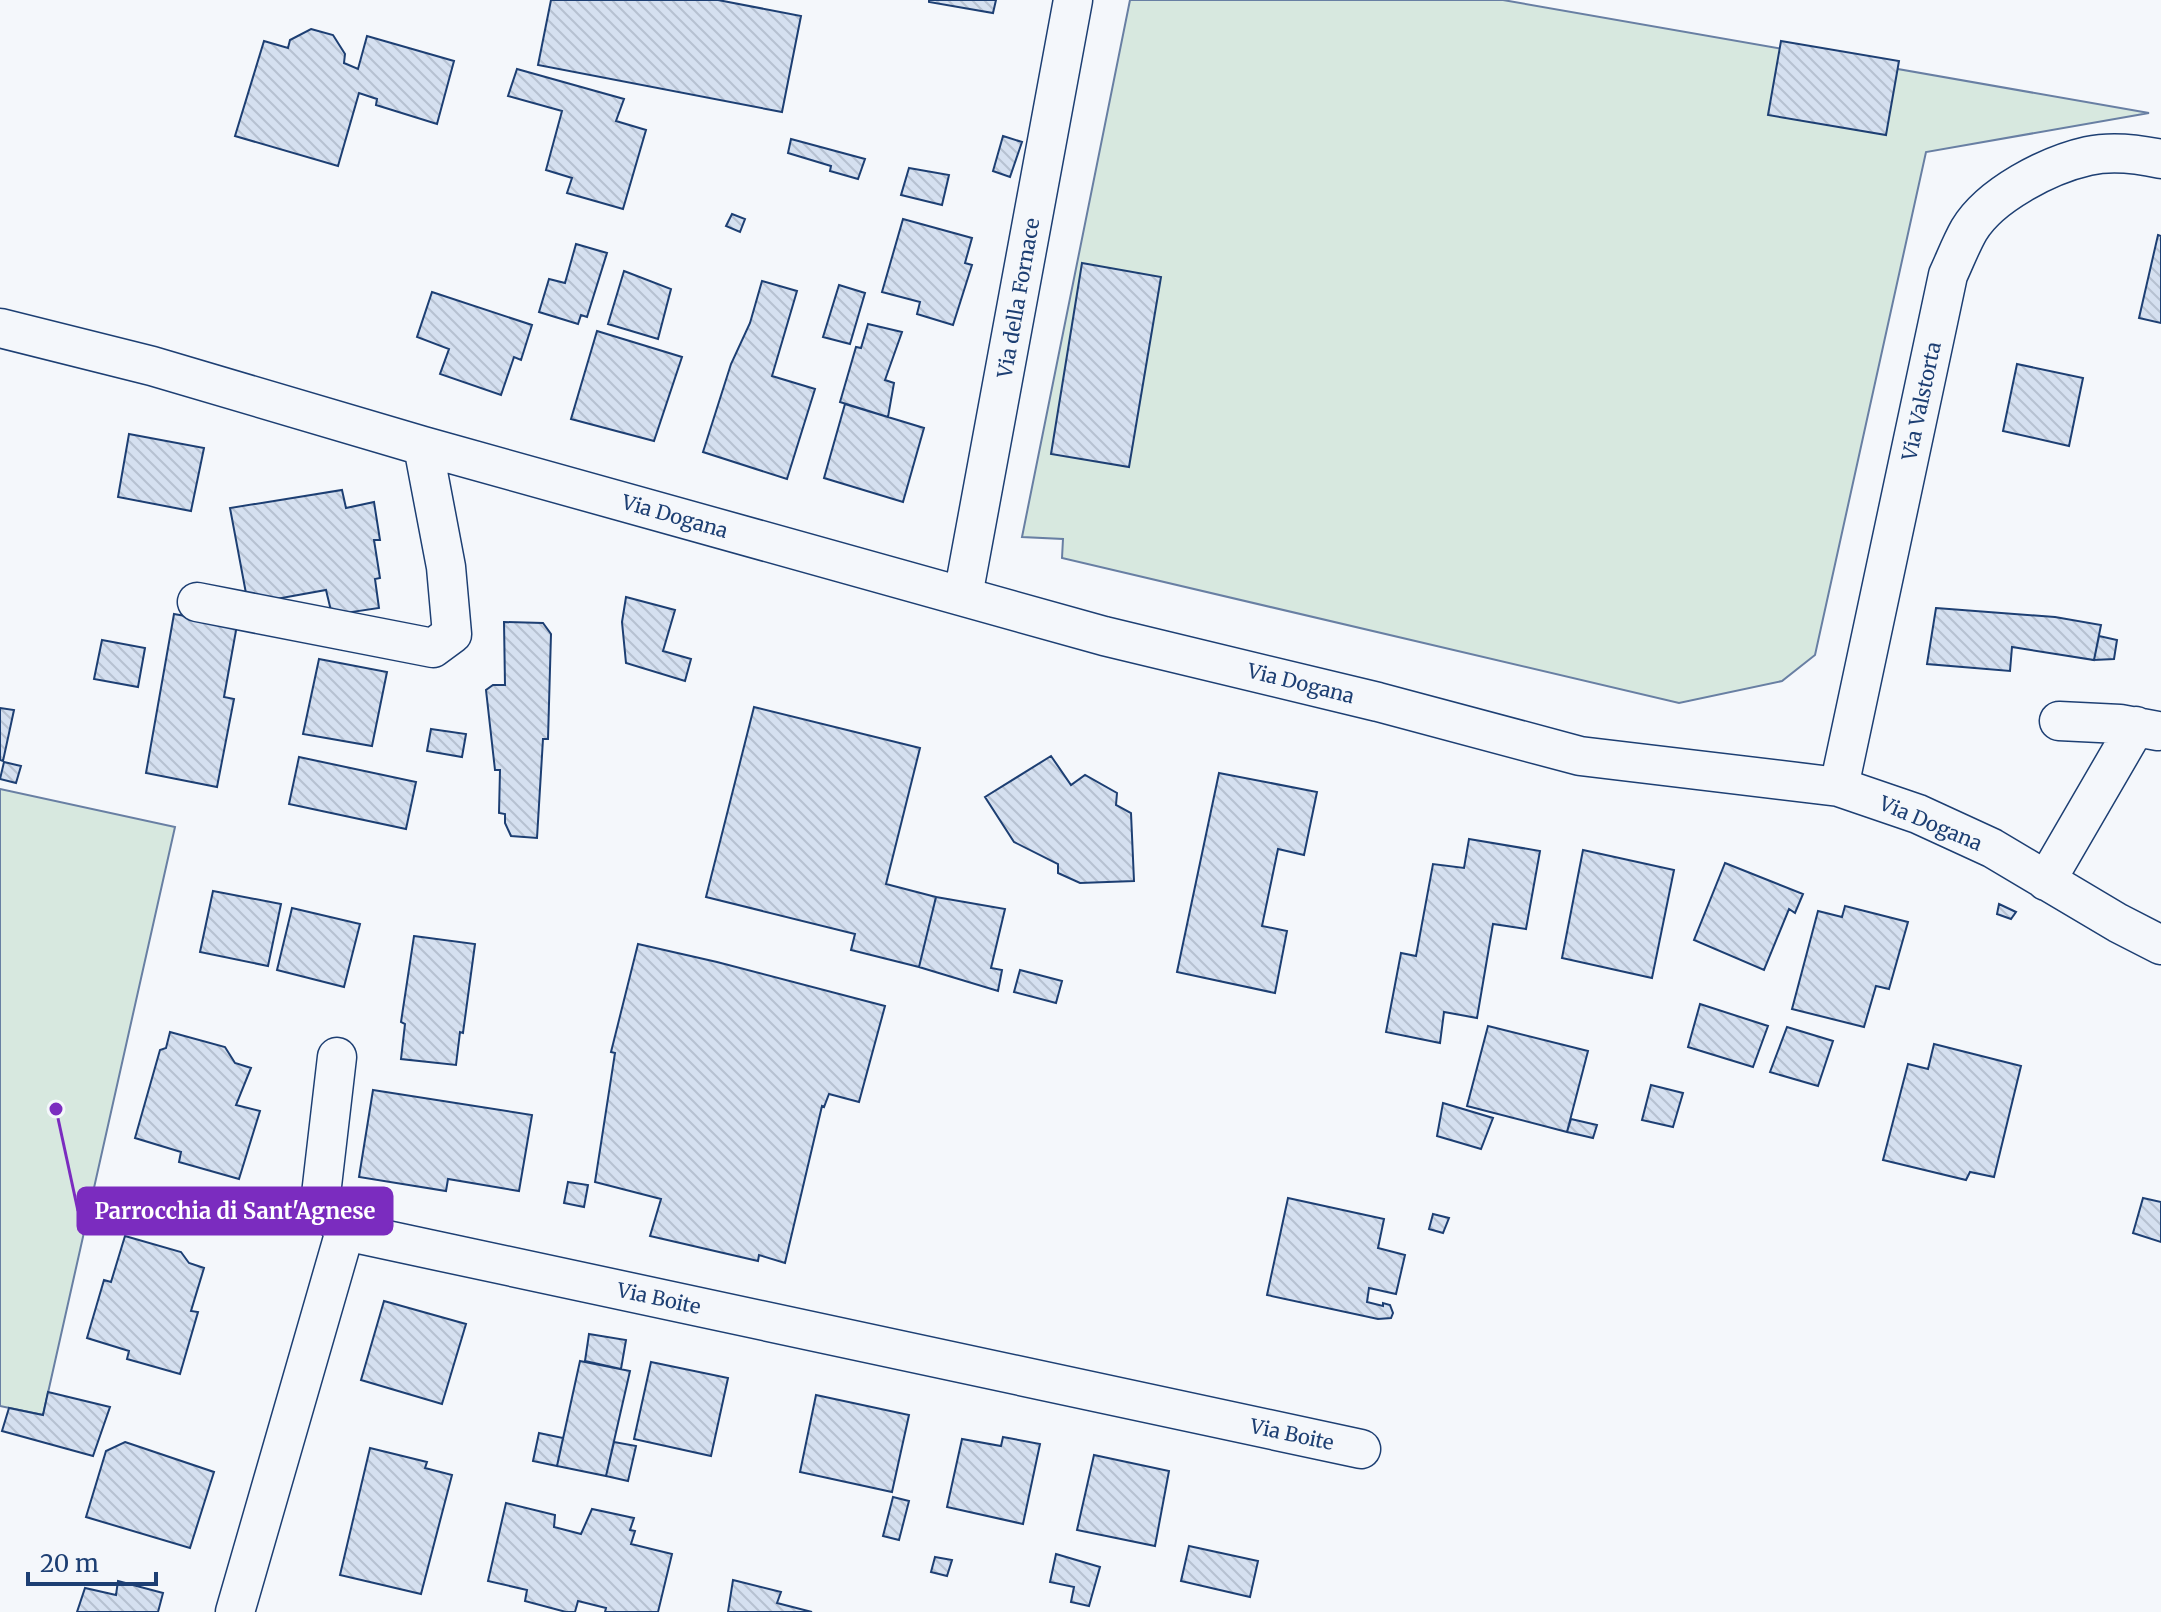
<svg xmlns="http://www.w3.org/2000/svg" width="2161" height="1612" viewBox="0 0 2161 1612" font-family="Merriweather,serif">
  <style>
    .garden { fill: #d7e8df; stroke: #687fa3; stroke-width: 2 }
    .building { fill: url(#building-back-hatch); stroke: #1d3f73; stroke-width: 2 }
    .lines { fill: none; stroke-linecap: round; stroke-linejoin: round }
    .minor-casing { stroke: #1d3f73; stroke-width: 41 }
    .minor { stroke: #f4f7fb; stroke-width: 38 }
    .labels { text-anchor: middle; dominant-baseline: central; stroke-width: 6; stroke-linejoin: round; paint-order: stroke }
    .street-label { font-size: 20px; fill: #1d3f73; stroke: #f4f7fb }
    .leader { fill: none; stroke: #7b2cbf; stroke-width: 3 }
    .callout-dot { fill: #7b2cbf; stroke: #f4f7fb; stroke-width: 3 }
    .callout { fill: #7b2cbf; stroke: #7b2cbf; stroke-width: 3 }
    .callout-label { font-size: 22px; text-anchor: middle; font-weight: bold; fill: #fff }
  </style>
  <defs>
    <pattern id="building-back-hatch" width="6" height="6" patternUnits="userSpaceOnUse" patternTransform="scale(2)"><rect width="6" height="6" fill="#d5e0f0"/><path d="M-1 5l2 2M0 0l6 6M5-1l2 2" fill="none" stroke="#b6c1d1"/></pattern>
  </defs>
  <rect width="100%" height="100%" fill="#f4f7fb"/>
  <path class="garden" d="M1130 0H1503L2149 113 1926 152 1815 655 1782 681 1679 703 1062 558 1063 539 1022 537Z
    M0 789 175 827 43 1415 0 1406Z"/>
  <path class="building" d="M551 0H718L801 16 782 112 538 65Z
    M929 0H996L993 13 929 2Z
    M311 29 333 35 345 54 344 63 358 69 367 36 454 61 437 124 376 105 377 99 359 93 338 166 235 136 264 41 288 48 290 40Z
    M1781 41 1899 61 1886 135 1768 115Z
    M517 69 624 99 616 121 646 130 623 209 567 193 572 178 546 170 562 111 508 96Z
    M1003 136 1022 142 1010 177 993 171Z
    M791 139 865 159 858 179 830 171 831 166 788 153Z
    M909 168 949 175 942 205 901 195Z
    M732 214 745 219 740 232 726 226Z
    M903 219 972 238 965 263 972 265 953 325 917 314 920 302 882 292Z
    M2158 235 2161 236V323L2139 318Z
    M576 244 607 253 587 317 581 315 578 324 539 312 549 279 565 283Z
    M1082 263 1161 277 1129 467 1051 454Z
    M624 271 671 289 658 339 608 324Z
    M762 281 797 291 772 376 815 389 787 479 703 452 731 364 750 323Z
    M839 285 865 293 850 344 823 337Z
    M432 292 532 325 521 360 514 357 501 395 440 374 449 349 417 337Z
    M868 324 902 332 885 380 894 383 888 417 840 402 856 347 861 348Z
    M597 331 682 357 654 441 571 419Z
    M2017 364 2083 378 2069 446 2003 431Z
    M845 404 924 428 903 502 824 478Z
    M129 434 204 448 191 511 118 497Z
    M342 490 346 508 374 502 380 540H374L380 578 375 579 379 608 332 615 326 590 248 604 230 508Z
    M626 597 675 610 663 651 691 659 685 681 626 663 622 622Z
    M1936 608 2055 617 2101 625 2094 660 2012 647 2010 671 1927 664Z
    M174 614 237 625 224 697 234 699 217 787 146 773Z
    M504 622 543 623 551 634 548 739H543L537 838 511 836 505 823V814L499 813 500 770H495L486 690 493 685H505Z
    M2099 636 2117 640 2114 659 2094 660Z
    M102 640 145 648 138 687 94 679Z
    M319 659 387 672 372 746 303 734Z
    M754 707 920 748 886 884 936 897 919 967 851 950 855 934 706 897Z
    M0 708 14 710 3 761 0 760Z
    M431 729 466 734 462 757 427 751Z
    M1051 756 1071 785 1085 775 1117 793 1116 805 1131 813 1134 881 1080 883 1058 873V864L1014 842 985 797Z
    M299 757 416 782 406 829 289 804Z
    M4 762 21 766 16 783 0 779Z
    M1219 773 1317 792 1304 855 1278 849 1262 926 1287 931 1275 993 1177 972Z
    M1469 839 1540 851 1526 929 1493 924 1477 1018 1444 1012 1440 1043 1386 1032 1401 953 1416 956 1433 864 1464 868Z
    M1583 850 1674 870 1652 978 1562 958Z
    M1725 863 1803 894 1795 913 1789 909 1764 970 1694 940Z
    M213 891 281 904 268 966 200 952Z
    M936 897 1005 909 991 968 1002 970 998 991 919 967Z
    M1999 904 2016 912 2011 919 1997 914Z
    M1845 906 1908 922 1889 989 1876 986 1864 1027 1792 1009 1818 911 1842 917Z
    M292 908 360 924 344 987 277 970Z
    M414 936 475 944 463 1033 460 1032 456 1065 401 1059 405 1024 401 1022Z
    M638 944 717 962 885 1006 859 1102 829 1094 824 1107 822 1106 785 1263 759 1255 758 1261 650 1236 661 1199 595 1182 615 1053 611 1052Z
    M1020 970 1062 981 1056 1003 1014 992Z
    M1700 1004 1768 1026 1753 1067 1688 1047Z
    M1488 1026 1588 1051 1567 1132 1467 1106Z
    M1787 1027 1833 1041 1818 1086 1770 1072Z
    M170 1032 225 1047 235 1063 251 1068 236 1105 260 1111 239 1179 179 1162 181 1152 135 1138 160 1050 166 1048Z
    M1934 1044 2021 1066 1994 1177 1970 1172 1966 1180 1883 1160 1908 1064 1928 1069Z
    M1651 1085 1683 1093 1673 1127 1642 1120Z
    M373 1090 532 1115 519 1191 448 1179 446 1191 359 1177Z
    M1443 1103 1493 1118 1481 1149 1437 1136Z
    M1571 1119 1597 1125 1593 1138 1567 1132Z
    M568 1182 588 1185 584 1207 564 1203Z
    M1288 1198 1384 1219 1378 1248 1405 1255 1396 1294 1369 1288 1367 1302 1383 1306V1303L1390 1305 1393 1313 1391 1318 1378 1319 1267 1295Z
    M2143 1198 2161 1202V1242L2133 1233Z
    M1433 1214 1449 1218 1443 1233 1429 1229Z
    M125 1236 181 1252 189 1263 204 1268 191 1311 198 1312 180 1374 127 1359 129 1351 87 1338 104 1280 111 1282Z
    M384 1301 466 1324 442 1404 361 1380Z
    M589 1334 626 1340 621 1369 585 1361Z
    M580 1361 630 1371 606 1476 557 1466Z
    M651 1362 728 1378 711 1456 634 1439Z
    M48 1392 110 1407 93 1456 2 1431 9 1408 43 1415Z
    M816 1395 909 1415 892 1492 800 1472Z
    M539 1433 563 1438 557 1466 533 1461Z
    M1003 1437 1040 1444 1023 1524 947 1507 962 1439 1001 1446Z
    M125 1442 214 1472 190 1548 86 1517 106 1451Z
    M614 1442 636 1446 628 1481 606 1476Z
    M370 1448 427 1462 425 1468 452 1475 421 1594 340 1575Z
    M1094 1455 1169 1471 1155 1546 1077 1530Z
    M893 1497 909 1501 899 1540 883 1536Z
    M506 1503 555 1515 554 1527 581 1534 592 1509 634 1518 630 1530 635 1531 631 1544 672 1554 658 1612H605L606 1608 578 1601 575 1612H566L525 1601 527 1590 488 1581Z
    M1189 1546 1258 1561 1250 1597 1181 1581Z
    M1056 1554 1100 1567 1089 1606 1071 1602 1074 1587 1050 1582Z
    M935 1557 952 1560 947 1576 931 1572Z
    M733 1580 781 1592 777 1603 812 1612H728Z
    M118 1581 163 1593 158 1612H77L85 1588 116 1595Z"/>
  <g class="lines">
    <g class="minor-casing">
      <path id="minor" d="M0 328 152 366 423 446 1104 636 1378 702 1580 756 1839 787 1918 814 1992 848 2118 923 2161 945
        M963 596 1073 0
        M197 602 433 648 452 634 446 567 423 446
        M2059 721 2120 724 2158 731
        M1839 787 1948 275C1955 260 1961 244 1969 230 1990 195 2048 165 2088 156 2111 151 2138 154 2161 159
        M2046 881 2136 726
        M337 1057 320 1203 345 1231
        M345 1231 1361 1449
        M235 1612 345 1231"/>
    </g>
    <use href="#minor" class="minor"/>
  </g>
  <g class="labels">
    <g class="street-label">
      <text transform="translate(1018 298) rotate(-80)">Via della Fornace</text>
      <text transform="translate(1921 401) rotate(-78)">Via Valstorta</text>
      <text transform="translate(675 516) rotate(16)">Via Dogana</text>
      <text transform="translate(1301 683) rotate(14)">Via Dogana</text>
      <text transform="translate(1931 823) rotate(23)">Via Dogana</text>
      <text transform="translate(659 1298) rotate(12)">Via Boite</text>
      <text transform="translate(1292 1434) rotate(12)">Via Boite</text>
    </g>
  </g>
  <path class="leader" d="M56 1109L78 1211"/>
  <circle class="callout-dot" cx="56" cy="1109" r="8"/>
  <rect class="callout" x="78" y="1188" width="314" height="46" rx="8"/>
  <g class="callout-label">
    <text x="235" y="1219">Parrocchia di Sant'Agnese</text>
  </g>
  <path d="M28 1572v12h128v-12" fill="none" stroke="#1d3f73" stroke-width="4"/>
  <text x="40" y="1572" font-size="24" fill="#1d3f73" stroke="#f4f7fb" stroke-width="6" paint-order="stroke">20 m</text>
</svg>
